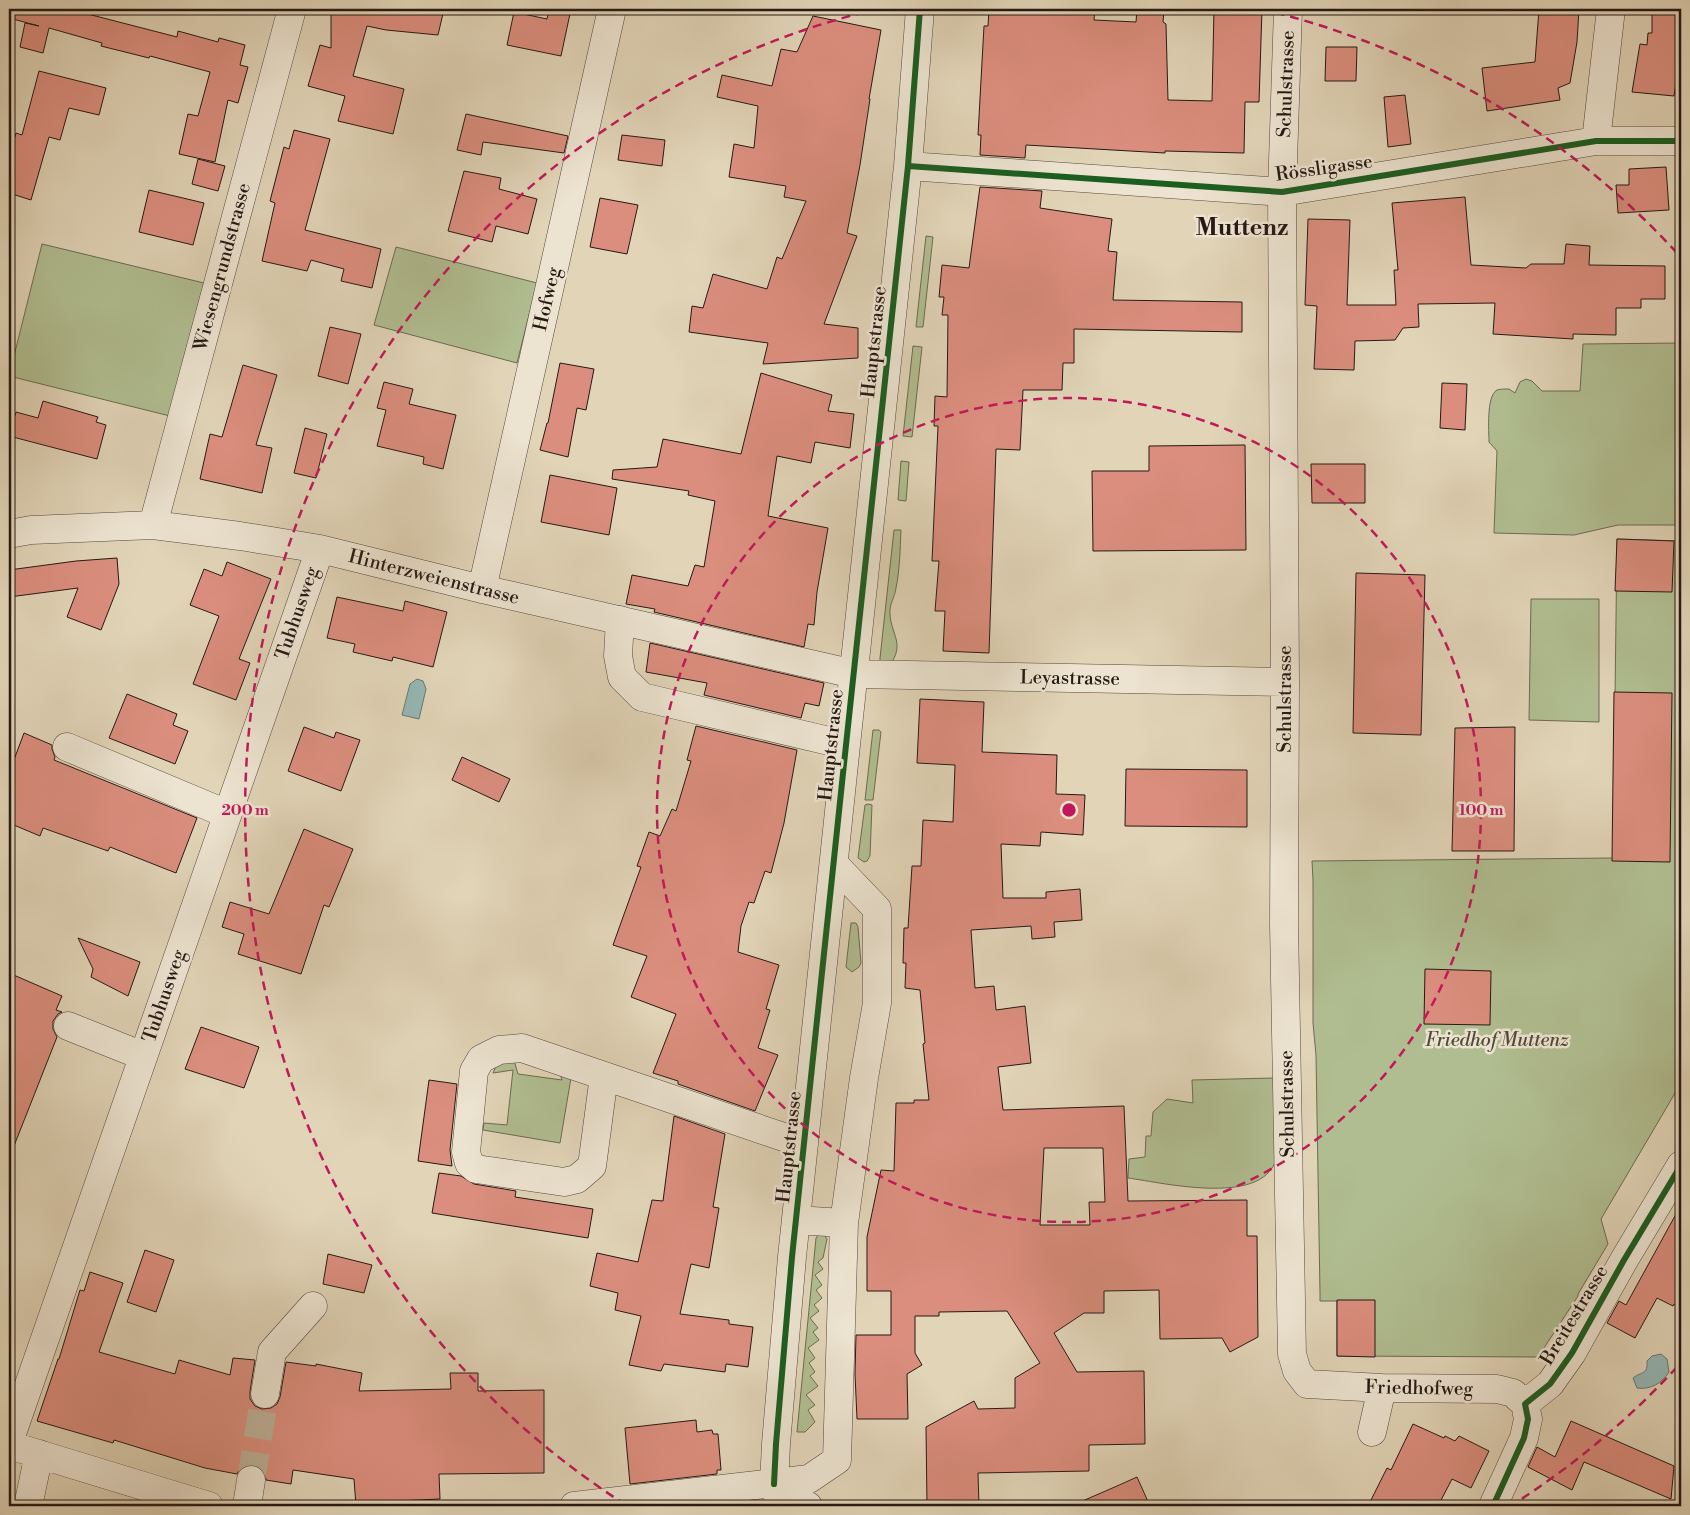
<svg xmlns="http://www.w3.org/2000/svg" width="1690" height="1515" viewBox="0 0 1690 1515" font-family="'Libre Bodoni',serif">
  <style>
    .green { fill: #b0bd90; stroke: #6b6b52 }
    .water { fill: #95b7b4; stroke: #697874 }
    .building { fill: #db8e7e; stroke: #261915; fill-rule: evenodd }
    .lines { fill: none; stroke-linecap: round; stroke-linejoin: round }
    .minor-tunnel { stroke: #bcaf97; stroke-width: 28; stroke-dasharray: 28 14; stroke-linecap: butt }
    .minor-casing { stroke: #55483e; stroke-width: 29 }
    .minor { stroke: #ece3d0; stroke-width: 28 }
    .cycleway-casing { stroke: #ece3d0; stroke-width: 9 }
    .cycleway { stroke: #1b5e20; stroke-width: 6 }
    .ring { fill: none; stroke: #c2185b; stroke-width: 2.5; stroke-dasharray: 9 6 }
    .labels { text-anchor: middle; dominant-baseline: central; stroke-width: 5; stroke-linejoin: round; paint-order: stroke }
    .street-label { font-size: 19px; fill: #261915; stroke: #ece3d0 }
    .park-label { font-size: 19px; font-style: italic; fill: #4f4a3a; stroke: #ece3d0 }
    .district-label { font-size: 24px; font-weight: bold; fill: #261915; stroke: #ece3d0 }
    .centre { fill: #c2185b; stroke: #ece3d0; stroke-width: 2.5 }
    .ring-label { font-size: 15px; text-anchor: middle; font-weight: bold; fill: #c2185b; stroke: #ece3d0; stroke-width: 5; stroke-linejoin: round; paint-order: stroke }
  </style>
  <rect width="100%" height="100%" fill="#e1d4b7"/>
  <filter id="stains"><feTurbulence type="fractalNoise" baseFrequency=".004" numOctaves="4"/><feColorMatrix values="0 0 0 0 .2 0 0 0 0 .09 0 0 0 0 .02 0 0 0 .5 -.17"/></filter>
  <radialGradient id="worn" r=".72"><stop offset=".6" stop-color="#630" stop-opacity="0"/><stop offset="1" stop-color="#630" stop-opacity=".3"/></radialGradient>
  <path class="green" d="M926 236 933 237 923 327H916Z
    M42 244 204 283 170 416 9 376Z
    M396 247 537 283 517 363 374 325Z
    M1681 343V525H1618L1574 535 1494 533 1497 451 1489 442C1489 432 1486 396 1497 390 1500 389 1505 389 1509 389L1515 393 1520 382 1526 379 1532 381 1542 391H1580L1583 344Z
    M913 346 922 347 912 437 903 436Z
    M901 461 909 462 906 501 898 500Z
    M894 530H901C900 549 900 569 896 588 895 597 889 604 890 614 891 635 906 644 889 666L880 665V658Z
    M1617 539 1681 541V1083L1601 1219 1608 1244 1578 1294V1296L1538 1357 1337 1356V1301H1320V1293L1316 1055 1313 1023V880L1312 861 1613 858Z
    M1531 599H1599V722L1529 720Z
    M873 730H879L881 732 873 800H865Z
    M868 804 872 805 870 856 867 861 864 862 858 858 865 805Z
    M851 923H856L858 927 861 963 859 967 852 972 846 967Z
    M513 1057 518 1074 562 1080 557 1063 572 1072 560 1143 483 1130 484 1123 507 1125 513 1070 493 1073 497 1064Z
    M1274 1078C1275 1096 1276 1114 1276 1132 1277 1139 1278 1148 1277 1155 1268 1208 1165 1183 1128 1178L1129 1159 1145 1157 1146 1136H1151L1153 1112 1167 1099 1193 1103 1192 1080Z
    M819 1234H824L827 1239 823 1258 818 1262 823 1269 815 1275 822 1285 816 1290 822 1298 814 1305 819 1311 810 1318 818 1328 813 1332 819 1340 808 1348 815 1358 809 1363 815 1372 810 1376 818 1386 806 1395 815 1405 808 1410 815 1422 805 1432H797L816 1238Z"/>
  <path class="water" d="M417 679 423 681 426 689 419 719 402 715 410 684Z
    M1661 1354 1667 1359 1669 1372C1662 1383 1651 1390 1637 1388L1633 1378C1642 1371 1648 1375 1647 1361L1652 1356Z"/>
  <path class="building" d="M9 9H85L84 13 177 37 178 31 218 42 219 38 245 45 240 65 248 67 238 103 228 100 215 162 179 154 188 114 198 116 210 72 150 56 149 58 101 46 102 43 49 28 43 53 20 47 25 23 39 26 9 18Z
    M331 9H444L438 35 386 30 367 26 353 76 404 89 393 134 338 121 345 96 308 86 320 45 331 48Z
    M549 9H571L561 56 507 45 514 12 547 19Z
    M989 9H1095L1094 20 1136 22 1137 9 1164 10 1163 22 1166 24 1168 100 1212 101 1214 9H1262L1259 102H1245L1244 153 1165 151V153L1026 145 1025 158 980 155 981 135H978L984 26H988Z
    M1539 9H1579L1577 42 1570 83 1558 88 1560 100 1487 111 1482 68 1535 62Z
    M1652 9H1681V50L1674 96 1632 92 1640 44 1647 45 1648 33H1652Z
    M813 16 881 30 869 99H870L860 165 847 233 857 236 824 324 858 328V358L763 364 768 343 689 332 692 306 703 308 713 274 767 289 777 257 782 259 806 201 784 197 786 186 729 177 734 144 754 148 758 106 717 97 722 75 772 86 781 49 797 52Z
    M1326 47H1357L1356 81H1325Z
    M39 71 106 88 99 115 69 108 60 140 49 137 31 200 9 193V158L16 133 22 135Z
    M1405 95 1411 144 1388 147 1384 97Z
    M466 114 568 136 564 153 483 142 481 155 457 150Z
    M294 130 330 139 305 230 381 249 372 288 341 281 344 269 311 260 307 271 262 261 275 203 270 201 284 147 289 149Z
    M622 135 665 140 662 166 618 160Z
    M198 159 225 166 218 191 192 184Z
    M1666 167 1669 210 1618 213 1616 185H1629V169Z
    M464 171 501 178 499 189 537 199 528 234 496 226 492 242 448 231Z
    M980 187 1042 191 1040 208 1112 219 1108 251 1117 252 1113 300 1242 302V332L1074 329V363H1063L1062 390H1023L1020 450 996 449 989 653 943 651 945 611H935L939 561H932L938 426H934L935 396 947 397 948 315H942L944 297H939L942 265 969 268Z
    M149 190 204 203 193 245 139 232Z
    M1465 197 1471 265 1526 268 1531 264H1564L1566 244 1590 246 1589 265 1665 266V299H1641V308H1616V335L1573 334V339L1493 334 1495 303 1418 304 1419 327 1403 328 1395 340 1355 341 1354 370 1314 369 1317 306 1305 305 1308 219 1350 220 1347 305H1396L1394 270H1398L1392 203Z
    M600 198 638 205 627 254 590 247Z
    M330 327 361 334 348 384 318 376Z
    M560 363 594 369 586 410 577 408 568 457 540 450 547 423H548Z
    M243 365 277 375 256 445 272 448 262 493 200 479 210 434 222 437Z
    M761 373 832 395 828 411 854 414 850 448 815 442 811 463 777 456 768 516 828 528 817 592 814 625 808 624 804 647 654 612 655 609 626 604 632 575 688 586 695 565 704 567 715 501 688 495 689 491 612 479 613 470 657 467 663 439 741 454Z
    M384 382 413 389 409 404 456 415 443 469 423 464 424 457 377 446 386 410 377 408Z
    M1442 383 1467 384 1465 430 1440 428Z
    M43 401 98 417 96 422 106 425 97 459 9 436 16 412 38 418Z
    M305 428 327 434 316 478 294 473Z
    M1245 445 1246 550 1093 551 1092 471H1149V446Z
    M1311 464H1365V503H1312Z
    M550 475 617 488 609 535 541 522Z
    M1617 539 1674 541 1672 592 1615 591Z
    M117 558 119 584 101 630 67 617 78 588 9 597V570L76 561Z
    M227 562 271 579 239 659 250 663 236 700 193 684 219 616 190 605 204 569 222 576Z
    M1356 573 1425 575 1421 735 1353 733Z
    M337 597 403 611 405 601 447 612 433 667 393 657 392 661 353 652 355 644 327 638Z
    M650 643 824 683 819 706 805 703 801 718 704 695 707 683 646 672Z
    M1614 692 1672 693 1670 862 1612 861Z
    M127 694 177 714 173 725 188 731 175 764 109 738Z
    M920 699 984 702 982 752 1057 755 1056 794 1085 795 1083 835 1041 832 1040 846 1001 844 1003 898H1046V892L1080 889 1082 920 1054 922 1055 937 1032 939 1031 926 971 930 975 988 994 986 996 1010 1025 1006 1031 1063 998 1067 1003 1110 1124 1106 1128 1201 1247 1200V1236H1257L1258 1337 1230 1352 1222 1338 1160 1339 1159 1290 1104 1291V1313H1084L1054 1333 1077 1372 1144 1371 1145 1444 1089 1445V1471L978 1473 979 1506H927L926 1427 974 1401 978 1409 1015 1408V1378L1040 1363 1007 1311 939 1312V1316H915V1353L922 1365 907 1374 908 1419H857L855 1374 856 1335H891V1291H867V1237L881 1170 894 1171 896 1103H914V1100H929L923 1044 925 1043 920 990 905 988 906 963H903L904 928H908L912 866H921L923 820 953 822 955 765 917 763ZM1044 1148H1103L1105 1202H1089L1090 1225H1040Z
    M696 726 797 750 784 823 771 873 765 871 754 903 749 902 741 926 738 952 779 965 766 1009 770 1010 758 1048 778 1055 755 1111 678 1084V1081L653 1073 676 1014 631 997 647 956 613 945 641 867 637 866 649 832 660 836 672 809 676 811 691 761 687 760Z
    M304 727 334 738 336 732 360 740 341 791 288 771Z
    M1515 727 1514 851H1452L1455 728Z
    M24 733 52 745V749L55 757 54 760 197 818 176 873 110 847 108 851 43 828 40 836 9 823V773Z
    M462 757 510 779 499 802 452 780Z
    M1126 769 1247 770V827L1125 826Z
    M304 829 353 849 329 907 324 905 301 974 238 954 244 934 222 927 230 902 269 914Z
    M78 938 140 962 128 996 91 977 93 969Z
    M1425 969 1491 971 1490 1025 1424 1024Z
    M9 973 62 996 56 1010 62 1012 58 1014 53 1021V1029L57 1037 10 1156 9 1155Z
    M201 1027 259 1047 244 1088 185 1069Z
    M429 1080 457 1084 450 1150 452 1166 418 1161Z
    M674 1116 725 1134 713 1207 719 1208 709 1268 691 1264 680 1314 729 1320V1324L753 1327 748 1367 726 1364 725 1372 664 1364 661 1371 629 1365 641 1316 615 1310 618 1293 590 1286 597 1253 638 1262 652 1200 663 1201Z
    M439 1173 461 1176 474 1184 516 1191 515 1197 593 1209 588 1238 432 1213Z
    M1681 1205V1308L1674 1304 1673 1306 1657 1298 1635 1338 1607 1323 1619 1301 1626 1305Z
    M145 1250 174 1260 156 1312 127 1302Z
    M328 1254 372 1265 364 1293 323 1284Z
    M90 1272 123 1283 99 1352 175 1374 179 1360 230 1375 233 1358 255 1360 250 1391V1399L255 1406 262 1409 271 1408 277 1404 280 1397 286 1362 316 1366V1364L362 1373 359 1391 451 1389 450 1373H478V1391L544 1390V1473L439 1474 440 1499 396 1501V1506H356L354 1479 293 1470 291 1484 266 1480 265 1474 261 1468 254 1465 245 1466 239 1470 237 1474 205 1468 114 1440 113 1443 37 1421 58 1359H59L80 1290 84 1291Z
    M1337 1300H1375V1357L1337 1356Z
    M696 1420 697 1432 712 1430 713 1434H718L721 1470H717V1474L630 1484 625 1428Z
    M1571 1421 1674 1466 1671 1499 1584 1462 1572 1490 1528 1467 1537 1447 1555 1457Z
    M1413 1424 1444 1438 1445 1436 1455 1441 1459 1436 1489 1451 1471 1488 1452 1479 1438 1506H1368L1387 1468 1391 1470Z
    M1137 1477 1150 1506H1071L1117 1486Z"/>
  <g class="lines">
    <path class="minor-tunnel" d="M251 1480 265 1394"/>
    <g class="minor-casing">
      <path id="minor" d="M1288 9 1282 192 1285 682 1284 924 1292 1354 1297 1371 1307 1384 1382 1388 1497 1389 1513 1393 1525 1404
        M1596 141 1611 9
        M908 166 1282 192 1596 141H1681
        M153 525 292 9
        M9 534 31 530 153 525 240 536 320 549 482 589 854 674 1285 682
        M482 589 612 9
        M620 620 618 656 622 677 642 697 846 745
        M67 747 227 814
        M68 1026 143 1056
        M604 1076 592 1166 577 1179 564 1182 476 1169 469 1163 466 1152 474 1071 481 1059 499 1050 522 1048 804 1144
        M796 1220 844 1223 864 1078 877 1003V909L834 864
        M265 1394 272 1352 313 1306
        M1372 1432 1382 1388
        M9 1442 320 549
        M9 1445 209 1506
        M774 1484 808 1506
        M28 1506 39 1454
        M247 1506 251 1480
        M574 1506 809 1479 837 1460 844 1223
        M781 1506 774 1484 776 1444 792 1257 846 745 908 166 920 9
        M1493 1506 1524 1438 1528 1419 1525 1404 1550 1384 1572 1353 1624 1260 1681 1165"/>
    </g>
    <use href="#minor" class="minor"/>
    <g class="cycleway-casing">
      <path id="cycleway" d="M908 166 1282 192 1596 141H1681
        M774 1484 776 1444 792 1257 846 745 908 166 920 9
        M1493 1506 1524 1438 1528 1419 1525 1404 1550 1384 1572 1353 1624 1260 1681 1165"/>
    </g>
    <use href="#cycleway" class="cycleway"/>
  </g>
  <g class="ring">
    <circle cx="1069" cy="810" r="412"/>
    <path d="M1677 1367A824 824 0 0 1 1512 1505M626 1505A824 824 0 0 1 877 9M1261 9A824 824 0 0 1 1677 253"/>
  </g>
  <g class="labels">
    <g class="street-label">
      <text transform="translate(1286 84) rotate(-88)">Schulstrasse</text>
      <text transform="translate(1324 168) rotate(-8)">Rössligasse</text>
      <text transform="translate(222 267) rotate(-75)">Wiesengrundstrasse</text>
      <text transform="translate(547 299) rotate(-77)">Hofweg</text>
      <text transform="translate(874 342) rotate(-84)">Hauptstrasse</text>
      <text transform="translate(434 577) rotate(14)">Hinterzweienstrasse</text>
      <text transform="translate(297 613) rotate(-71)">Tubhusweg</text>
      <text transform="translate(1070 678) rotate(1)">Leyastrasse</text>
      <text transform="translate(1285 699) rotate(-90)">Schulstrasse</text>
      <text transform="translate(831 745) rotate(-84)">Hauptstrasse</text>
      <text transform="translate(164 996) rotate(-71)">Tubhusweg</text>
      <text transform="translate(1287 1104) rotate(-91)">Schulstrasse</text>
      <text transform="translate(789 1147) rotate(-84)">Hauptstrasse</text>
      <text transform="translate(1574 1315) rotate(-59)">Breitestrasse</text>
      <text transform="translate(1419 1388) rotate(1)">Friedhofweg</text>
    </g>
    <g class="park-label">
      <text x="1497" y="1040">Friedhof Muttenz</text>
    </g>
    <g class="district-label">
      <text x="1242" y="228">Muttenz</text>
    </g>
  </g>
  <circle cx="1069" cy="810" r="8" class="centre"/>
  <g class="ring-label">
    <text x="1481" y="815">100 m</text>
    <text x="245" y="815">200 m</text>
  </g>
  <rect width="1690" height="1515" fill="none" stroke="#e1d4b7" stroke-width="30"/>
  <rect x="10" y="10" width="1670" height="1495" fill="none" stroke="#261915" stroke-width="2.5"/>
  <rect x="15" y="15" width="1660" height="1485" fill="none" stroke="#261915"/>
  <rect width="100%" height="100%" filter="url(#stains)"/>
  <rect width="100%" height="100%" fill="url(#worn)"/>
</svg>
